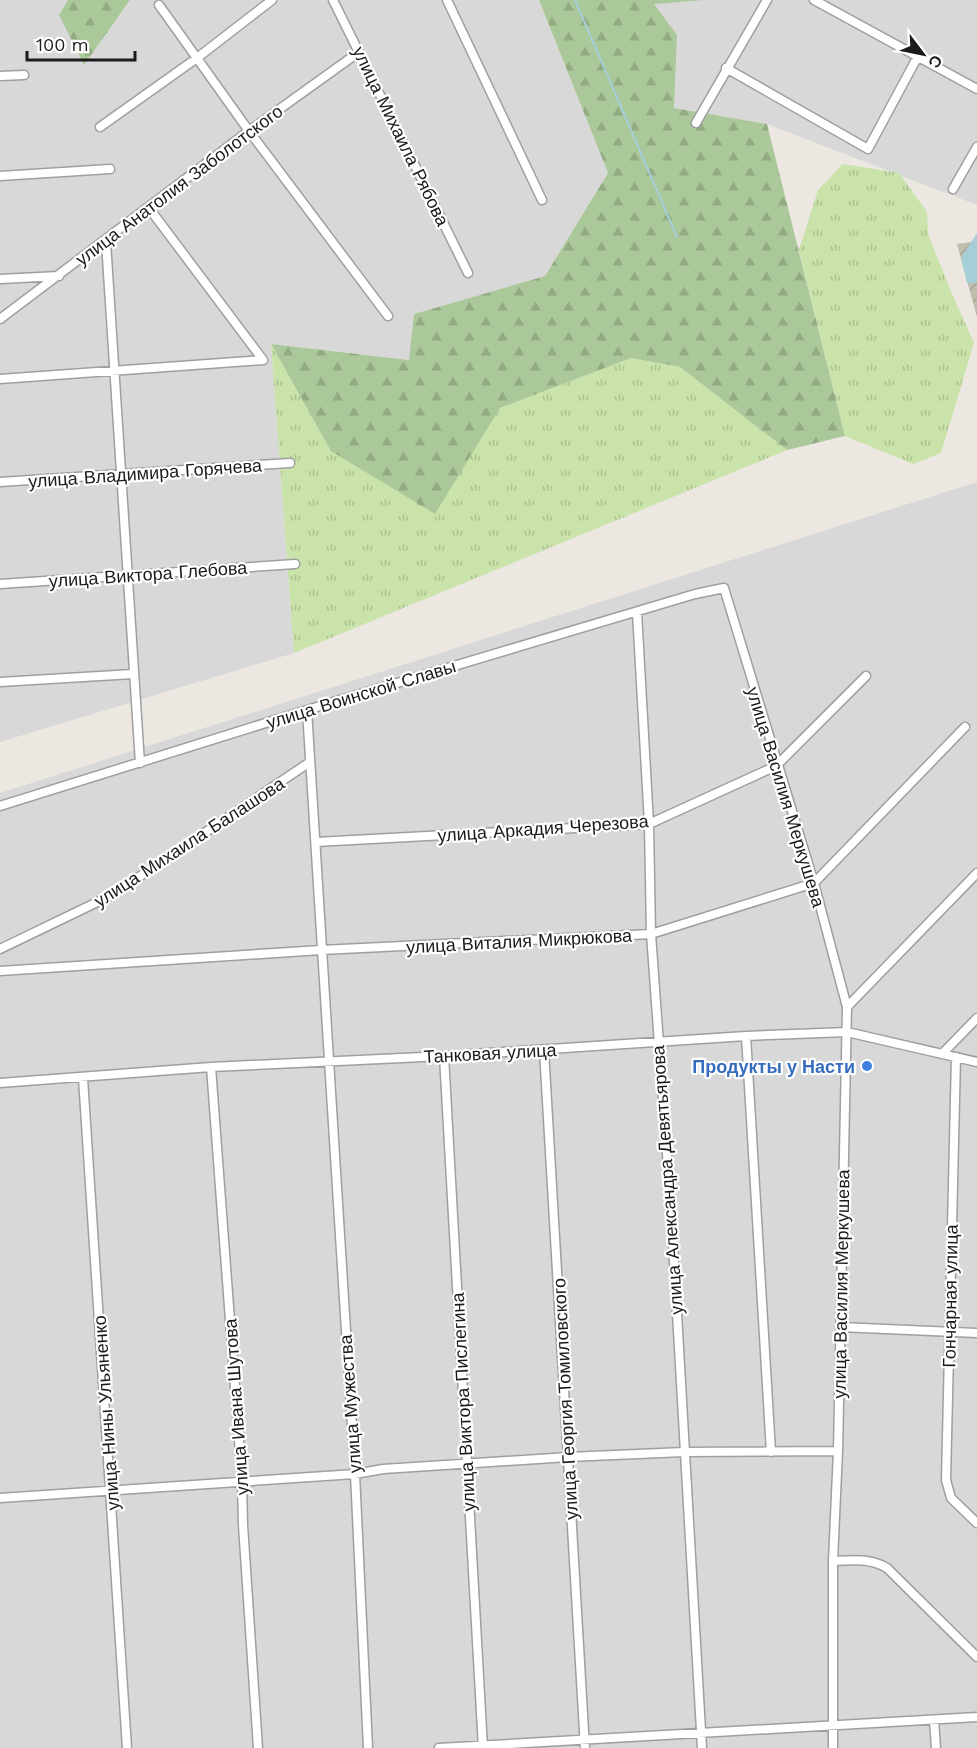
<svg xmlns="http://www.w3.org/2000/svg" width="977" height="1748" viewBox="0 0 977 1748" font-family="'Work Sans',sans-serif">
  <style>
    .residential { fill: #d9d8d8 }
    .construction { fill: url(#construction-furrows) }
    .grass { fill: url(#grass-tufts) }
    .forest { fill: url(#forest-firs) }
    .water { fill: #a5ced7 }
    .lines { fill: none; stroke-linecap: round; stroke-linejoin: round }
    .stream { stroke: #a5ced7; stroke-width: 2 }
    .minor-casing { stroke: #9f9f9f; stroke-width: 11 }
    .minor { stroke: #fff; stroke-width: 8 }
    .shop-dot { fill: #3f7fe0; stroke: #fff; stroke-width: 2 }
    .labels { text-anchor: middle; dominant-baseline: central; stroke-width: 4.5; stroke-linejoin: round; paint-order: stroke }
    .street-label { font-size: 18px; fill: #1b1b1b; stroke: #fff }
    .shop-label { font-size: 18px; font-weight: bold; fill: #366cbe; stroke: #fff; text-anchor: end }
  </style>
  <defs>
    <pattern id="construction-furrows" width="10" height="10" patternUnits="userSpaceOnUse" patternTransform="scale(1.5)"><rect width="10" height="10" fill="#c0bfae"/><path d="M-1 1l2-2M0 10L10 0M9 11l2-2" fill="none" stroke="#a4a495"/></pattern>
    <pattern id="grass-tufts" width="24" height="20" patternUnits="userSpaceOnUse" patternTransform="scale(1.5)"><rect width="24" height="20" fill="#c9e3aa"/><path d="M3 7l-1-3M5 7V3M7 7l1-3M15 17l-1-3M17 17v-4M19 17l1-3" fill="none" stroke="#acc292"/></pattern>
    <pattern id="forest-firs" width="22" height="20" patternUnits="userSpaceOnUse" patternTransform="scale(1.5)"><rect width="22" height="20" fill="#aac899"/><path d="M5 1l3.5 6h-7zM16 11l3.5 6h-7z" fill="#92ab83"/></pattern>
  </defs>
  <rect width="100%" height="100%" fill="#ece8e1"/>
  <path class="residential" d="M0 0H68L59 15 84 65 130 0H539L608 173 545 276 414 314 410 360 271 344 294 653 0 742Z
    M651 0H977V205L767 124 674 108 677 35Z
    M977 482V1748H0V793Z"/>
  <path class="construction" d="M977 241V317L957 244Z"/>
  <path class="grass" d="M843 164 899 173 927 212 928 234 950 289 974 343 941 453 913 464 845 436 799 250 818 190Z
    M271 344 331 451 500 408 631 358 680 367 787 450 294 653Z"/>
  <path class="forest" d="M68 0H130L84 65 59 15Z
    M539 0H704L654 4 677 35 674 108 767 124 845 436 787 450 680 367 631 358 500 408 435 514 331 451 271 344 409 360 414 314 545 276 608 173Z"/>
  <path class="water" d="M977 233V283H967L961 258Z"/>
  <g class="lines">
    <path class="stream" d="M575 0 677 237"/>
    <g class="minor-casing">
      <path id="minor" d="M333 0 468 273
        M447 0 542 200
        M814 0 977 89
        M159 5 249 131 388 316
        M726 68 868 149 918 56
        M0 76 24 75
        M696 123 767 0
        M100 127 197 58 272 0
        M0 176 110 169
        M953 189 977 147
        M149 208 263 360
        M106 242 140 763
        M0 279 59 276
        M0 319 249 131 359 52
        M0 379 263 360
        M0 482 290 463
        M0 584 295 564
        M637 612 649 824 651 934 671 1209 702 1748
        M0 682 133 674
        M307 710 355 1474 368 1748
        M0 806 320 706 695 594 724 588 814 883 847 1007
        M316 842 649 824 776 766 866 676
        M0 949 112 895 310 762
        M0 971 321 950 651 934 814 883 965 727
        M746 1036 771 1452
        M544 1050 585 1748
        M942 1054 977 1018
        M444 1056 483 1748
        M956 1057 946 1480 951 1498 977 1523
        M211 1067 242 1480 243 1525 258 1748
        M83 1078 127 1748
        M0 1083 211 1067 444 1056 746 1036 847 1032 977 1062
        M840 1327 977 1333
        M0 1498 355 1474 383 1469 568 1457 684 1452 838 1451
        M833 1561C852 1560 870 1558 887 1568L977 1657
        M934 1720 936 1748
        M439 1748 977 1717
        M833 1748V1561L838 1451 847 1007 977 873"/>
    </g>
    <use href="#minor" class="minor"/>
  </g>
  <circle class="shop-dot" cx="867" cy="1066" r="6"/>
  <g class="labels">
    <g class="street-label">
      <text transform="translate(401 136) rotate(64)">улица Михаила Рябова</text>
      <text transform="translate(179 185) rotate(-37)">улица Анатолия Заболотского</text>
      <text transform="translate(145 473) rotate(-4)">улица Владимира Горячева</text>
      <text transform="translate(148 574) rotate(-4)">улица Виктора Глебова</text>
      <text transform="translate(361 694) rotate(-17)">улица Воинской Славы</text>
      <text transform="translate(786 797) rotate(73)">улица Василия Меркушева</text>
      <text transform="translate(543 828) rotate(-4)">улица Аркадия Черезова</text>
      <text transform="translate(189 842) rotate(-33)">улица Михаила Балашова</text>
      <text transform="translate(519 941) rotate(-3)">улица Виталия Микрюкова</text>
      <text transform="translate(490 1053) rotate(-3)">Танковая улица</text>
      <text transform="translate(667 1180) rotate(-94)">улица Александра Девятьярова</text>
      <text transform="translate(841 1284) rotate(-89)">улица Василия Меркушева</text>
      <text transform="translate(950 1296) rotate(-89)">Гончарная улица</text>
      <text transform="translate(565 1399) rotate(-93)">улица Георгия Томиловского</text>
      <text transform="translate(463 1402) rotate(-93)">улица Виктора Пислегина</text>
      <text transform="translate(350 1404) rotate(-94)">улица Мужества</text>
      <text transform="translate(236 1407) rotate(-94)">улица Ивана Шутова</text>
      <text transform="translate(106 1413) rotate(-94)">улица Нины Ульяненко</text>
    </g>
    <g class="shop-label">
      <text x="855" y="1066">Продукты у Насти</text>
    </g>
  </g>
  <g transform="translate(923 54) rotate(122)" stroke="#ffffff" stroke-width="4.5" paint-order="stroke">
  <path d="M0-4.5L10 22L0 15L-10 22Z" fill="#1b1b1b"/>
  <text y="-9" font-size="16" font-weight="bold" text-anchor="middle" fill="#1b1b1b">С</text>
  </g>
  <path d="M27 51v9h108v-9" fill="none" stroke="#1b1b1b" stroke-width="3"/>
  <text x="36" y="51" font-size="18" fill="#1b1b1b" stroke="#ffffff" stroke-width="4.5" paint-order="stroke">100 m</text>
</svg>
